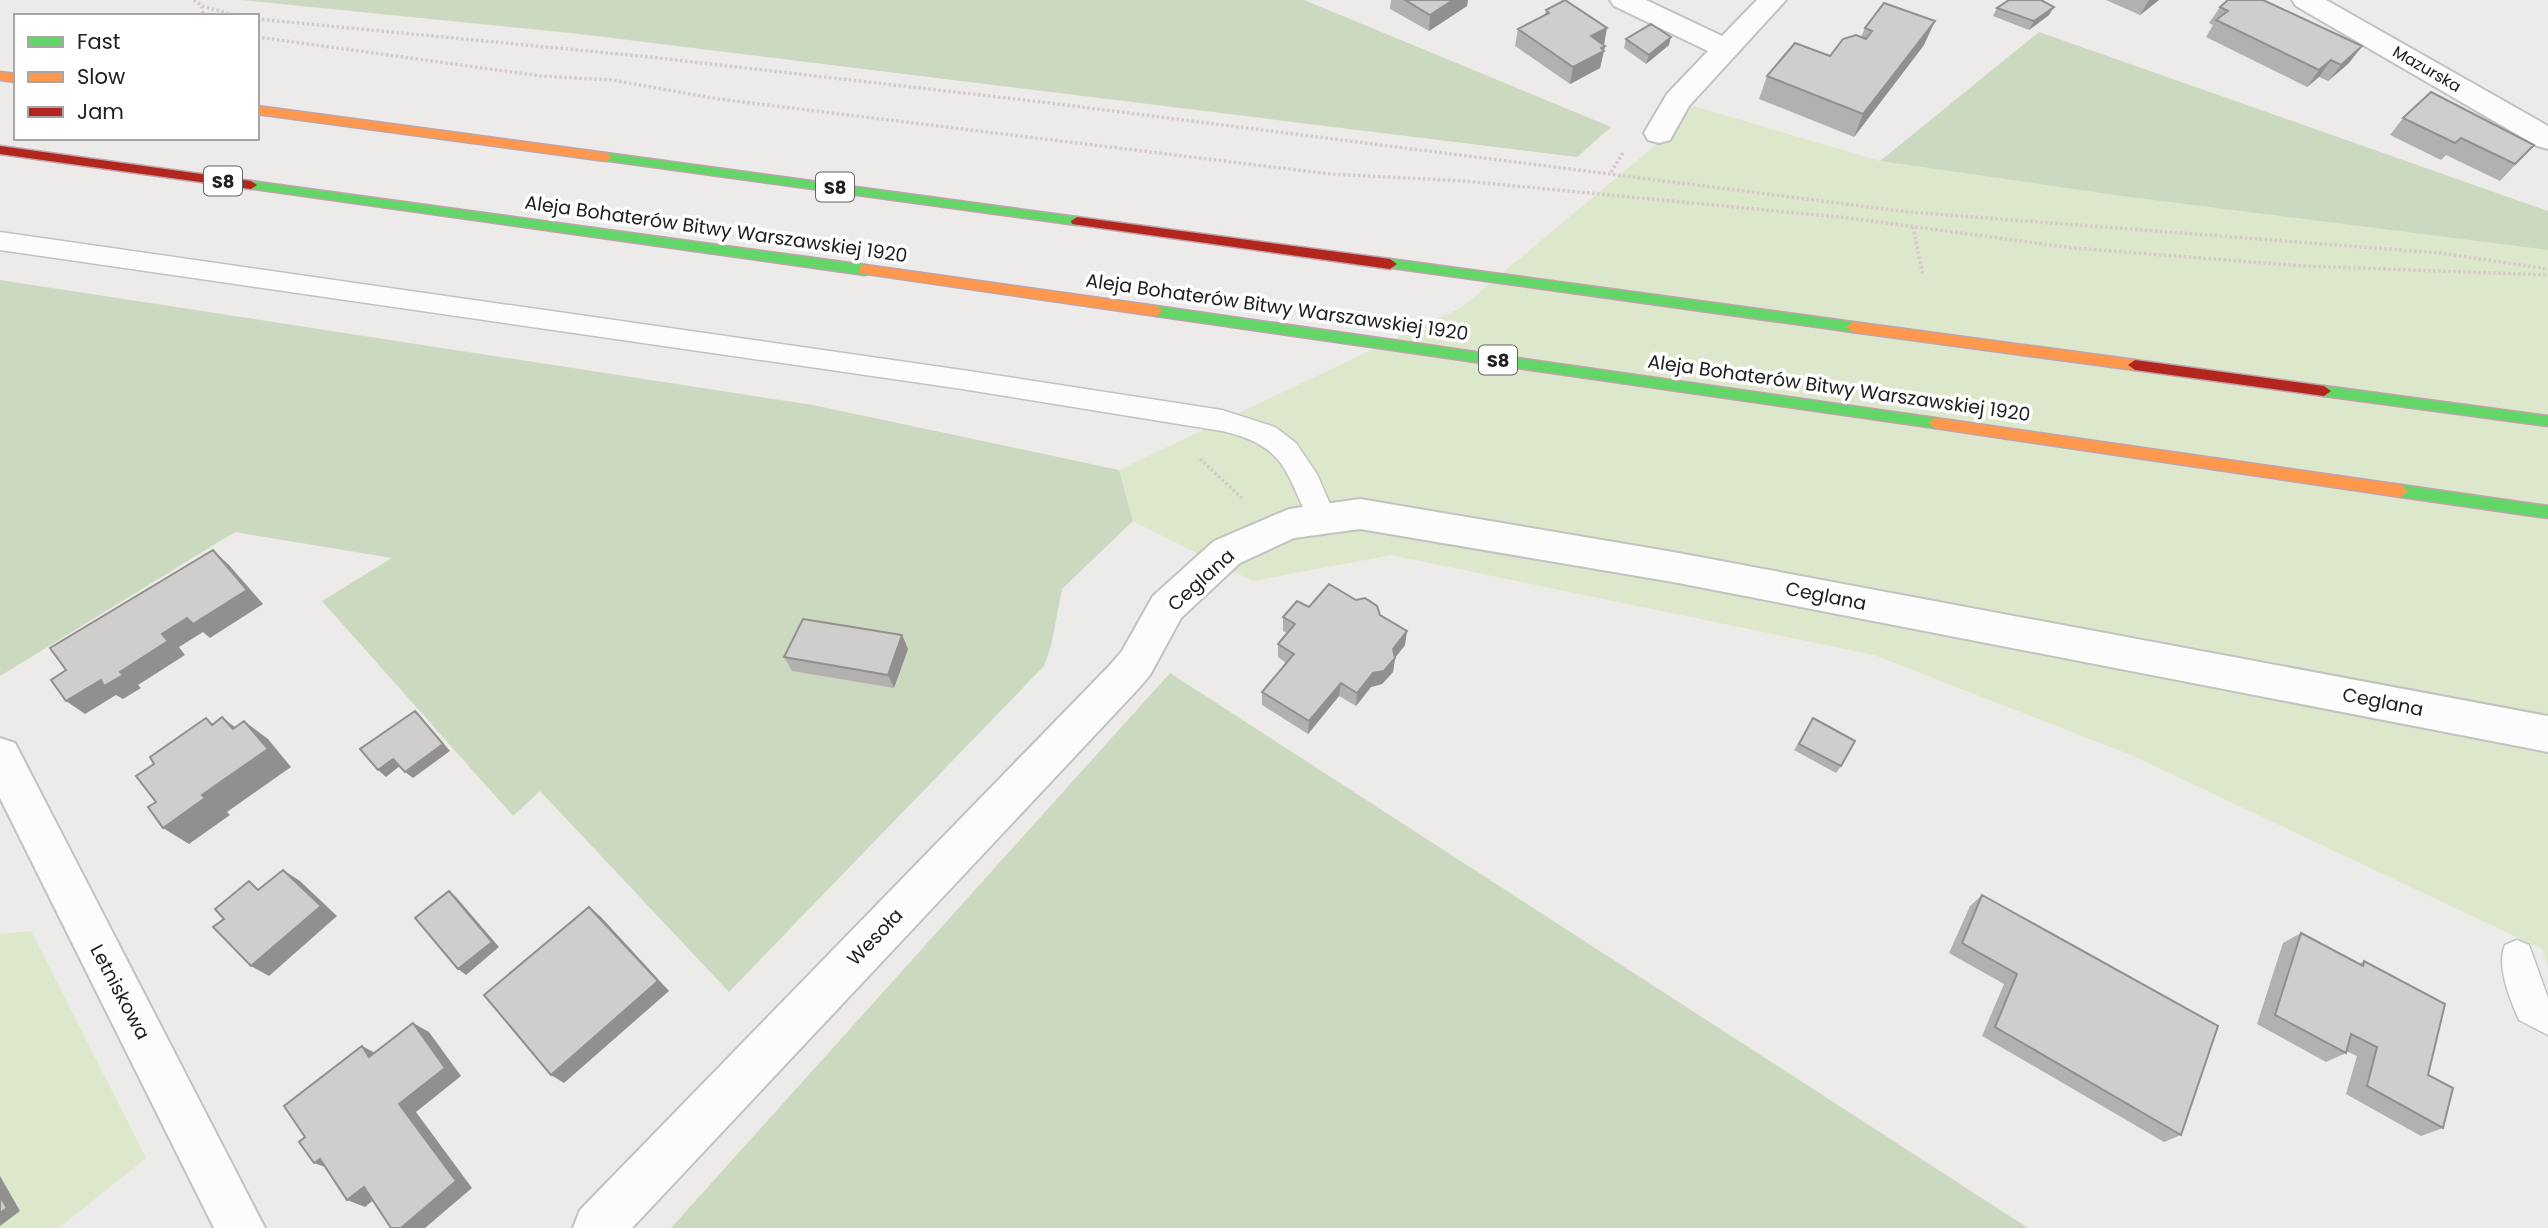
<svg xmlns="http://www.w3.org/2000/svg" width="2548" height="1228" viewBox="0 0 2548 1228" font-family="Poppins,sans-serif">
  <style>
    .grass { fill: #dce7cb }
    .forest { fill: #cbd9c1 }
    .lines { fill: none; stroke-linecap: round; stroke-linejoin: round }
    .lane-casing { stroke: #c3c2c1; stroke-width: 3 }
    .street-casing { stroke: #c3c2c1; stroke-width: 4 }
    .fast-casing { stroke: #bfa2ac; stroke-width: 3 }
    .slow-casing { stroke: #bfa2ac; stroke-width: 3 }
    .jam-casing { stroke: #bfa2ac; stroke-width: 3 }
    .path { stroke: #d6cac9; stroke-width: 3.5; stroke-dasharray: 2.5 2.5; stroke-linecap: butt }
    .lane { fill: #fcfcfc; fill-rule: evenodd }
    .street { fill: #fcfcfc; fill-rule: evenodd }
    .fast { fill: #63d668; fill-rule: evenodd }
    .slow { fill: #ff974d; fill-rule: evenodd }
    .jam { fill: #b3261e; fill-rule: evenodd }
    .wall { fill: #b3b1af }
    .shaded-wall { fill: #92908f }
    .building { fill: #d0cecc; stroke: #92908f; stroke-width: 2 }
    .labels { text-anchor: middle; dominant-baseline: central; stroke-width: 7; stroke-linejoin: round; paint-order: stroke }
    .far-street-label { font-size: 16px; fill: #202020; stroke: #fff }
    .shield { fill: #fff; stroke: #636363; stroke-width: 2 }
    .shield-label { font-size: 18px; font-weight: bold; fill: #202020 }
    .street-label { font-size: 19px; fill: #202020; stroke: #fff }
  </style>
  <rect width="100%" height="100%" fill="#edebe9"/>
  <path class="grass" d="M1693 106 1880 161 2121 196 2548 250V968L2542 949 2131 755 1874 655 1391 555 1253 581 1133 521 1119 470 1462 307 1653 147Z
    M31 931 146 1158 59 1228H0V934Z"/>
  <path class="forest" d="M242 0H1304L1611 127 1577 157 580 34Z
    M2039 32 2548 211V250L2121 196 1880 161Z
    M0 280 813 405 1119 470 1133 521 1062 589 1051 646 1044 666 729 992 540 791 513 816 322 601 392 558 235 532 0 676Z
    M1170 673 2028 1228H671Z"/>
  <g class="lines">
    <g class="lane-casing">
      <path id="lane" d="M0 232 962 370 1222 410 1275 427 1296 443 1317 474 1336 518 1332 526 1322 529 1312 526C1285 474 1288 446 1222 431L962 389 0 250Z
        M2517 940 2529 945 2548 998V1035L2519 1020C2510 999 2496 966 2505 945Z"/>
    </g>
    <g class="street-casing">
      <path id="street" d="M1610 0H1646L1722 36 1757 0H1786L1689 106 1670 140 1659 143 1648 140 1644 133 1667 94 1708 51 1614 6Z
        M2292 0H2326L2548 126V149L2537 146 2296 6Z
        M1360 499 1673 552 2548 716V752L1673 582 1360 529 1294 538 1240 563 1181 618 1150 675 1139 688 632 1228H573L580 1210 1111 664 1122 651 1153 596 1214 541 1289 509Z
        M0 738 15 743 265 1228H214L0 798Z"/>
    </g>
    <g class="fast-casing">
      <path id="fast" d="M606 153 1077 217 1083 221 1077 225 602 160 600 157Z
        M251 181 865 265 872 270 865 275 247 188V182Z
        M1390 259 1853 322 1860 327 1853 332 1385 267 1383 264Z
        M1156 306 1935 418 1942 423 1935 428 1156 316 1149 311Z
        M2324 386 2548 416V426L2324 396 2317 391Z
        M2401 485 2548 506V518L2401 497 2394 491Z"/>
    </g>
    <g class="slow-casing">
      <path id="slow" d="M0 72 16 74V82L0 80Z
        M257 106 606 153 612 157 606 161 257 114Z
        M865 265 1156 306 1163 311 1156 316 860 273V267Z
        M1853 322 2135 360 2142 365 2135 370 1853 332 1846 327Z
        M1935 418 2401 485 2408 491 2401 497 1935 428 1928 423Z"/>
    </g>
    <g class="jam-casing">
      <path id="jam" d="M0 146 251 181 257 185 251 189 0 154Z
        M1077 217 1390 259 1397 264 1390 269 1072 224 1071 221Z
        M2135 360 2324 386 2331 391 2324 396 2135 370 2128 365Z"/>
    </g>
    <path class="path" d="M194 0 202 6 238 16
      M202 6 203 16
      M257 19 650 57 1042 102 1909 212 2440 253 2548 269
      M257 37 541 76 612 80 718 99 1330 174 1464 181 1849 218 2073 248 2303 266 2548 275
      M1611 172 1623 153
      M1913 227 1923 276
      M1200 459 1242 498"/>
    <use href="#lane" class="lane"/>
    <use href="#street" class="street"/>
    <use href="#fast" class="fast"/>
    <use href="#slow" class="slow"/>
    <use href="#jam" class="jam"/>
  </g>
  <path class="wall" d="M1391 0H1468L1467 6 1429 31 1390 9Z
    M2106 0H2159L2140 15Z
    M2220 7 2362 46 2349 63 2328 81 2319 77 2307 87 2206 37 2213 25 2209 23Z
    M1997 8 2049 15 2029 30 1993 16Z
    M1546 10 1604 45 1605 46 1600 68 1570 84 1515 46 1518 29 1545 15Z
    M1865 28 1924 45 1854 137 1759 99 1767 76 1830 56 1861 37Z
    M1626 39 1669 45 1646 64 1624 48Z
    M2403 118 2534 145 2500 181 2446 155 2441 160 2390 135Z
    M1309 607 1380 615 1405 645 1395 658 1393 672 1382 684 1371 687 1356 706 1339 696 1308 734 1262 705V692L1286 663 1278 657V644L1287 633 1283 631V617Z
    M902 635 908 649 894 688 792 671 784 657Z
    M1813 718 1841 766 1836 773 1794 750Z
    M1982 895 2181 1135 2164 1142 1982 1036 2004 984 1949 953 1970 906Z
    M2301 933 2359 964 2364 961 2428 1075 2443 1128 2421 1136 2346 1094 2357 1056 2346 1051V1053L2326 1062 2257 1024 2283 943Z"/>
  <path class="shaded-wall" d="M1453 0H1468L1467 6 1429 31 1430 15Z
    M2149 0H2159L2140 15Z
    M2054 7 2049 15 2029 30 2034 21Z
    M1935 21 1924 45 1854 137 1863 114Z
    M1607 28 1604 45 1587 53 1591 36Z
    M1671 37 1669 45 1646 64 1649 55Z
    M1605 46 1600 68 1570 84 1573 67Z
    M2362 46 2349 63 2328 81 2341 65Z
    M2331 60 2319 77 2307 87 2319 70Z
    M213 550 229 565 263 604 210 638 203 632 179 647 185 655 138 685 141 688 123 699 116 695 85 714 66 701 101 680 120 672 162 634Z
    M1407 631 1405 645 1391 663 1393 649Z
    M902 635 908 649 894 688 888 675Z
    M1395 658 1393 672 1382 684 1371 687 1356 706 1357 693 1373 673Z
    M1341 683 1339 696 1308 734 1309 721Z
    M415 711 422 718 450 751 413 778 405 772Z
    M222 717 246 736 233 729Z
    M244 721 268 739 291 767 227 812 230 815 189 844 163 828 202 795Z
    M393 759 401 765 386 777 378 770Z
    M283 870 300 881 337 916 269 976 251 966Z
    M449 891 456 897 499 947 466 975 458 969Z
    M589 907 601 917 669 991 564 1083 551 1075Z
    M413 1023 429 1032 461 1076 416 1112 472 1188 425 1228H401L399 1104Z
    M362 1046 379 1055 369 1057Z
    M320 1159 333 1170 314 1163Z
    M0 1176 20 1211 0 1226Z
    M364 1187 382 1193 365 1207 347 1200Z"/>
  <path class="building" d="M1405 0H1453L1430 15Z
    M1565 0 1607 28 1591 36 1605 46 1601 48 1604 51 1573 67 1518 29 1549 13 1546 10Z
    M2009 0H2041L2054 7 2034 21 1997 8Z
    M2228 0H2263L2362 46 2341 65 2331 60 2319 70 2216 20 2228 11 2220 7Z
    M1884 3 1935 21 1863 114 1767 76 1795 43 1830 56 1843 39 1856 35 1866 39 1872 31 1865 28Z
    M1651 24 1671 37 1649 55 1626 39Z
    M2431 92 2534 145 2515 164 2461 138 2455 143 2403 118Z
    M213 550 247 590 193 624 187 618 162 634 168 641 120 672 123 675 104 686 101 680 66 701 51 680 66 670 50 648Z
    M1329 584 1356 600 1365 598 1377 606 1380 615 1407 631 1393 649 1395 658 1384 671 1373 673 1357 693 1341 683 1309 721 1262 692 1294 654 1278 644 1295 624 1283 617 1297 601 1309 607Z
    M803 619 902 635 888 675 784 657Z
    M415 711 443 744 405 772 393 759 378 770 360 749Z
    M222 717 233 729 244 721 268 749 202 795 205 798 163 828 148 807 156 802 136 776 154 764 150 757 206 718 212 725Z
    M1813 718 1855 741 1841 766 1799 744Z
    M283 870 321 906 251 966 213 927 224 919 215 909 249 881 258 890Z
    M449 891 492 942 458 969 415 918Z
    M1982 895 2218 1026 2181 1135 1995 1027 2017 974 1962 943Z
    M589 907 658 981 551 1075 484 995Z
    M2301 933 2363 966 2364 961 2445 1004 2428 1075 2453 1088 2443 1128 2367 1086 2377 1047 2351 1034 2346 1053 2275 1015Z
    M413 1023 445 1068 399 1104 456 1181 401 1228H391L364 1187 347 1200 320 1159 314 1163 299 1142 305 1137 284 1106 362 1046 369 1057Z
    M0 1196 7 1208 0 1213Z"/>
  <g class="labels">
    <g class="far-street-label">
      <text transform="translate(2427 69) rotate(30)">Mazurska</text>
    </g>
    <g class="shield">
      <rect x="204" y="166.5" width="38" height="29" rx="5"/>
      <rect x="816" y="172.5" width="38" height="29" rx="5"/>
      <rect x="1479" y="345.5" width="38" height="29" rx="5"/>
    </g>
    <g class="shield-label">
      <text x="223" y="181">S8</text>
      <text x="835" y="187">S8</text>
      <text x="1498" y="360">S8</text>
    </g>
    <g class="street-label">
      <text transform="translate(716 229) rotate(8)">Aleja Bohaterów Bitwy Warszawskiej 1920</text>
      <text transform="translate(1277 307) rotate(8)">Aleja Bohaterów Bitwy Warszawskiej 1920</text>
      <text transform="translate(1839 388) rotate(8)">Aleja Bohaterów Bitwy Warszawskiej 1920</text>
      <text transform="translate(1201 580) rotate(-42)">Ceglana</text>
      <text transform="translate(1826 596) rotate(11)">Ceglana</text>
      <text transform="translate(2383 702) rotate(11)">Ceglana</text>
      <text transform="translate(875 937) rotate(-46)">Wesoła</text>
      <text transform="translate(120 992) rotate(62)">Letniskowa</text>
    </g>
  </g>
  <rect x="14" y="14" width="245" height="126" fill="#ffffff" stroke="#a6a6a6" stroke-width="2"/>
  <rect x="28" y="37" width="35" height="10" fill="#63d668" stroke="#a6a6a6" stroke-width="2"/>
  <text x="77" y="49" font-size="21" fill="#202020">Fast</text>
  <rect x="28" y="72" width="35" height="10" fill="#ff974d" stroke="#a6a6a6" stroke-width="2"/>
  <text x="77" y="84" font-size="21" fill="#202020">Slow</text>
  <rect x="28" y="107" width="35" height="10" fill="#b3261e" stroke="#a6a6a6" stroke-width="2"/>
  <text x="77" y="119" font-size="21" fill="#202020">Jam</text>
</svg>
